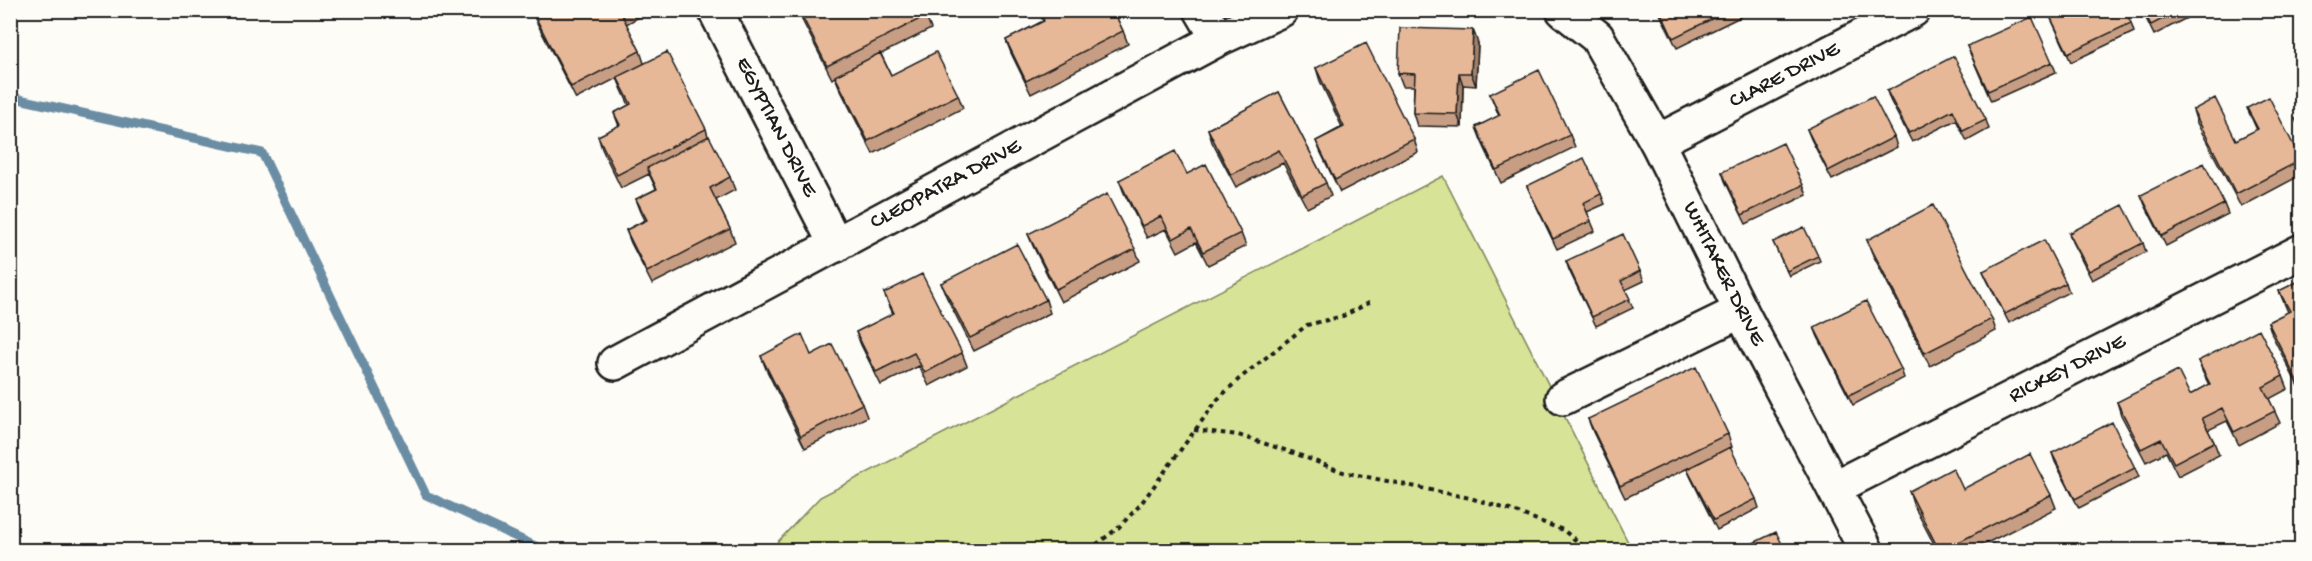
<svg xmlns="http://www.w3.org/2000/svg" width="2312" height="561" viewBox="0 0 2312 561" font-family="'Gochi Hand',sans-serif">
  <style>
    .green { fill: #d7e396; stroke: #7a8059; stroke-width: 1.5 }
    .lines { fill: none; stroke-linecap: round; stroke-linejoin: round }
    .stream { stroke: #6a8da4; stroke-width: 9 }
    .minor-casing { stroke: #1c1c1c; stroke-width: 38 }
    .path { stroke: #1c1c1c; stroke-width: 4; stroke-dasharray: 4.5 4.5; stroke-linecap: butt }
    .minor { stroke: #fdfcf7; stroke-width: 33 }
    .wall { fill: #c79e83; stroke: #1c1c1c; stroke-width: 1.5 }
    .shaded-wall { fill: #a2816a; stroke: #1c1c1c; stroke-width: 1.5 }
    .building { fill: #e7b898; stroke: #1c1c1c; stroke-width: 1.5 }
    .labels { text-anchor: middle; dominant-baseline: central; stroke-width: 4.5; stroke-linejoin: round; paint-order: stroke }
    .street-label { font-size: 22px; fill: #1c1c1c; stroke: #fdfcf7 }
  </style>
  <rect width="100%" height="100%" fill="#fdfcf7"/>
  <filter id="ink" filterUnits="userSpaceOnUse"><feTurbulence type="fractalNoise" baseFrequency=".0167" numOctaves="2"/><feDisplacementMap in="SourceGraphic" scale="12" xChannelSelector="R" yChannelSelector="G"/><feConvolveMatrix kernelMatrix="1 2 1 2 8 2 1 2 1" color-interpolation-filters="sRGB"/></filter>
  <g filter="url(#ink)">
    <path class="green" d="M1443 176 1632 550H770L820 497Z"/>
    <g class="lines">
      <path class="stream" d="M10 97 262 153 426 495 544 550"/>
      <g class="minor-casing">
        <g id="minor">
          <path id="s1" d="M715 10 836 245"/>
          <path d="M1201 10 1218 39"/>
          <path id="s2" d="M1563 10 1597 37 1657 142 1741 311 1866 550"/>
          <path id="s3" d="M1657 142 1913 10"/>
          <path id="s4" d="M615 363 1218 39 1281 10"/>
          <path d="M1563 398 1741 311"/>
          <path id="s5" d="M1834 488 2302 251"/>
        </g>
      </g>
      <path class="path" d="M1194 430 1238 435 1294 453 1343 472 1470 498 1513 511 1563 530 1588 550
        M1089 550 1118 528 1140 505 1218 399 1239 379 1307 325 1343 316 1371 302"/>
      <use href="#minor" class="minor"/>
    </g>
    <path class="wall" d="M532 10H646L647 13 626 24 640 51 644 63 706 129 708 136 730 177 735 190 716 200 730 229 735 242 652 284 631 243 626 230 645 220 641 212 636 199 656 189 649 174 621 188 602 149 598 136 619 126 614 113 629 105 622 90 617 78 576 99 535 19Z
      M797 10H923L931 29 881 54 891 75 958 95 963 108 873 154 840 89 835 77 832 79Z
      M1038 10H1113L1123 31 1128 44 1031 94 1011 53 1006 40 1043 21Z
      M1658 10H1740L1742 16 1677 48Z
      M2047 10 2131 23 2134 32 2071 62Z
      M2142 10H2202L2154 35Z
      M1473 30 1478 43 1476 86 1463 85 1462 127 1417 126 1413 113 1414 86H1403L1398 73Z
      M1967 46 2052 62 2056 72 1991 101Z
      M1316 68 1414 139 1418 152 1340 192 1321 153 1316 141 1342 127 1320 81Z
      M1887 91 1986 120 1989 129 1967 141 1956 120 1912 142 1890 100Z
      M1279 92 1326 183 1331 196 1307 208 1283 163 1236 187 1212 142 1208 129Z
      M1490 94 1570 135 1575 147 1501 183 1481 140 1476 127 1499 116Z
      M2247 108 2301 160V175L2241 207 2197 123 2193 110 2236 140 2257 130Z
      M1807 129 1894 137 1897 147 1832 180 1811 139Z
      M1722 172 1803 185 1807 195 1746 224 1725 181Z
      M1187 174 1241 233 1246 246 1208 265 1196 242 1178 252 1166 229 1147 238 1124 193 1119 180Z
      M1527 186 1601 194 1605 204 1587 212 1595 231 1557 249 1531 195Z
      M2141 195 2224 204 2228 214 2166 246 2145 205Z
      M2069 233 2143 243 2146 252 2092 280 2072 242Z
      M1028 234 1135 249 1140 261 1061 302 1033 246Z
      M1867 240 1992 319 1996 331 1930 366 1872 253Z
      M1773 242 1818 256 1820 261 1789 276Z
      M1566 261 1640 271 1644 281 1625 290 1633 308 1596 326 1569 270Z
      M1983 271 2066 283 2069 292 2009 323 1987 280Z
      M2301 280V392L2272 335 2268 322 2288 312 2279 291Z
      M941 283 1046 300 1050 313 974 351 946 296Z
      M884 293 962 353 967 366 929 386 919 366 881 385 861 345 856 332 893 314Z
      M1814 327 1901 369 1904 378 1853 405 1818 337Z
      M811 355 862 404 867 417 805 448 766 369 761 356Z
      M2198 361 2283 376 2288 389 2269 399 2280 423 2239 445 2227 421 2208 430 2214 442 2219 455 2178 476 2166 452 2146 462 2121 415 2117 402 2190 395 2209 385 2203 373Z
      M1588 419 1728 434 1732 447 1730 448 1756 499 1759 508 1717 530 1691 478 1687 469 1703 461 1625 498 1593 432Z
      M2052 453 2135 468 2139 477 2079 508 2055 462Z
      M1909 491 2051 495 2056 508 1973 550H1937L1913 504Z"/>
    <path class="shaded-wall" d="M1473 30 1478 43 1476 86 1471 73Z
      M1459 73 1463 85 1462 127 1457 114Z"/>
    <path class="building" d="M532 10H621L620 11 640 51 571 87Z
      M799 10H923L926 16 827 66Z
      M1039 10H1113L1123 31 1026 81 1006 40 1044 21Z
      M1660 10H1730L1673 38Z
      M2047 10H2125L2131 23 2068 53Z
      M2143 10H2180L2151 25Z
      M2032 17 2052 62 1988 91 1967 46Z
      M1400 28 1473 30 1471 73H1459L1457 114 1413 113 1415 74 1398 73Z
      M1366 43 1414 139 1335 180 1316 141 1344 127 1316 68Z
      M667 52 706 129 617 175 598 136 620 125 614 113 631 104 617 77Z
      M936 52 958 95 868 141 835 76 880 53 891 75Z
      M1954 56 1986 120 1963 131 1953 110 1909 133 1887 91Z
      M1539 70 1570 135 1496 170 1476 127 1500 115 1490 94Z
      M1279 92 1326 183 1302 195 1279 150 1231 175 1208 129Z
      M1873 96 1894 137 1828 171 1807 129Z
      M2269 97 2301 160 2236 194 2193 110 2215 98 2236 140 2258 129 2247 108Z
      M2301 116V131L2295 119Z
      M709 136 730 177 710 188 730 229 647 272 626 230 647 220 636 199 657 189 647 168Z
      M1783 143 1803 185 1742 215 1722 172Z
      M1175 151 1187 174 1206 164 1241 233 1203 252 1191 229 1173 239 1161 216 1142 226 1119 180Z
      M1584 158 1601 194 1583 203 1591 221 1553 239 1527 186Z
      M2204 163 2224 204 2162 236 2141 195Z
      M1107 194 1135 249 1056 289 1028 234Z
      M1933 205 1992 319 1925 353 1867 240Z
      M2123 205 2143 243 2089 271 2069 233Z
      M1804 227 1818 256 1787 271 1773 242Z
      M1623 234 1640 271 1621 281 1630 299 1592 317 1566 261Z
      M2044 240 2066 283 2005 314 1983 271Z
      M1017 244 1046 300 970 338 941 283Z
      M922 274 962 353 925 373 914 353 876 372 856 332 894 313 884 293Z
      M2301 280V389L2268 322 2290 311 2279 291Z
      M1866 301 1901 369 1849 395 1814 327Z
      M2259 329 2283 376 2263 387 2275 411 2234 432 2222 408 2202 418 2214 442 2174 463 2161 439 2141 449 2117 402 2178 371 2190 395 2210 384 2198 361Z
      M802 334 811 355 832 344 862 404 801 436 761 356Z
      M1696 367 1728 434 1620 486 1588 419Z
      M2112 422 2135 468 2075 499 2052 453Z
      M1730 447 1756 499 1714 520 1687 469Z
      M2030 454 2051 495 1943 550H1939L1909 491 1953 468 1963 489Z
      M1776 532 1785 550H1739Z
      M1993 544 1996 550H1979Z"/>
  </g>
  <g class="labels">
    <g class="street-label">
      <text stroke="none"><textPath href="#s3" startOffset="144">CLARE DRIVE</textPath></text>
      <text stroke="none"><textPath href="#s1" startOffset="132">EGYPTIAN DRIVE</textPath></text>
      <text stroke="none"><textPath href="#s4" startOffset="376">CLEOPATRA DRIVE</textPath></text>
      <text stroke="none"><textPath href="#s2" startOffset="312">WHITAKER DRIVE</textPath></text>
      <text stroke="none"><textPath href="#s5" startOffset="262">RICKEY DRIVE</textPath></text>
    </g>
  </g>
  <rect width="2312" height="561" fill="none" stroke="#fdfcf7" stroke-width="36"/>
  <rect x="18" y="18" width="2276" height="525" fill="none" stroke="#1c1c1c" stroke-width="2" filter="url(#ink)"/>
</svg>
